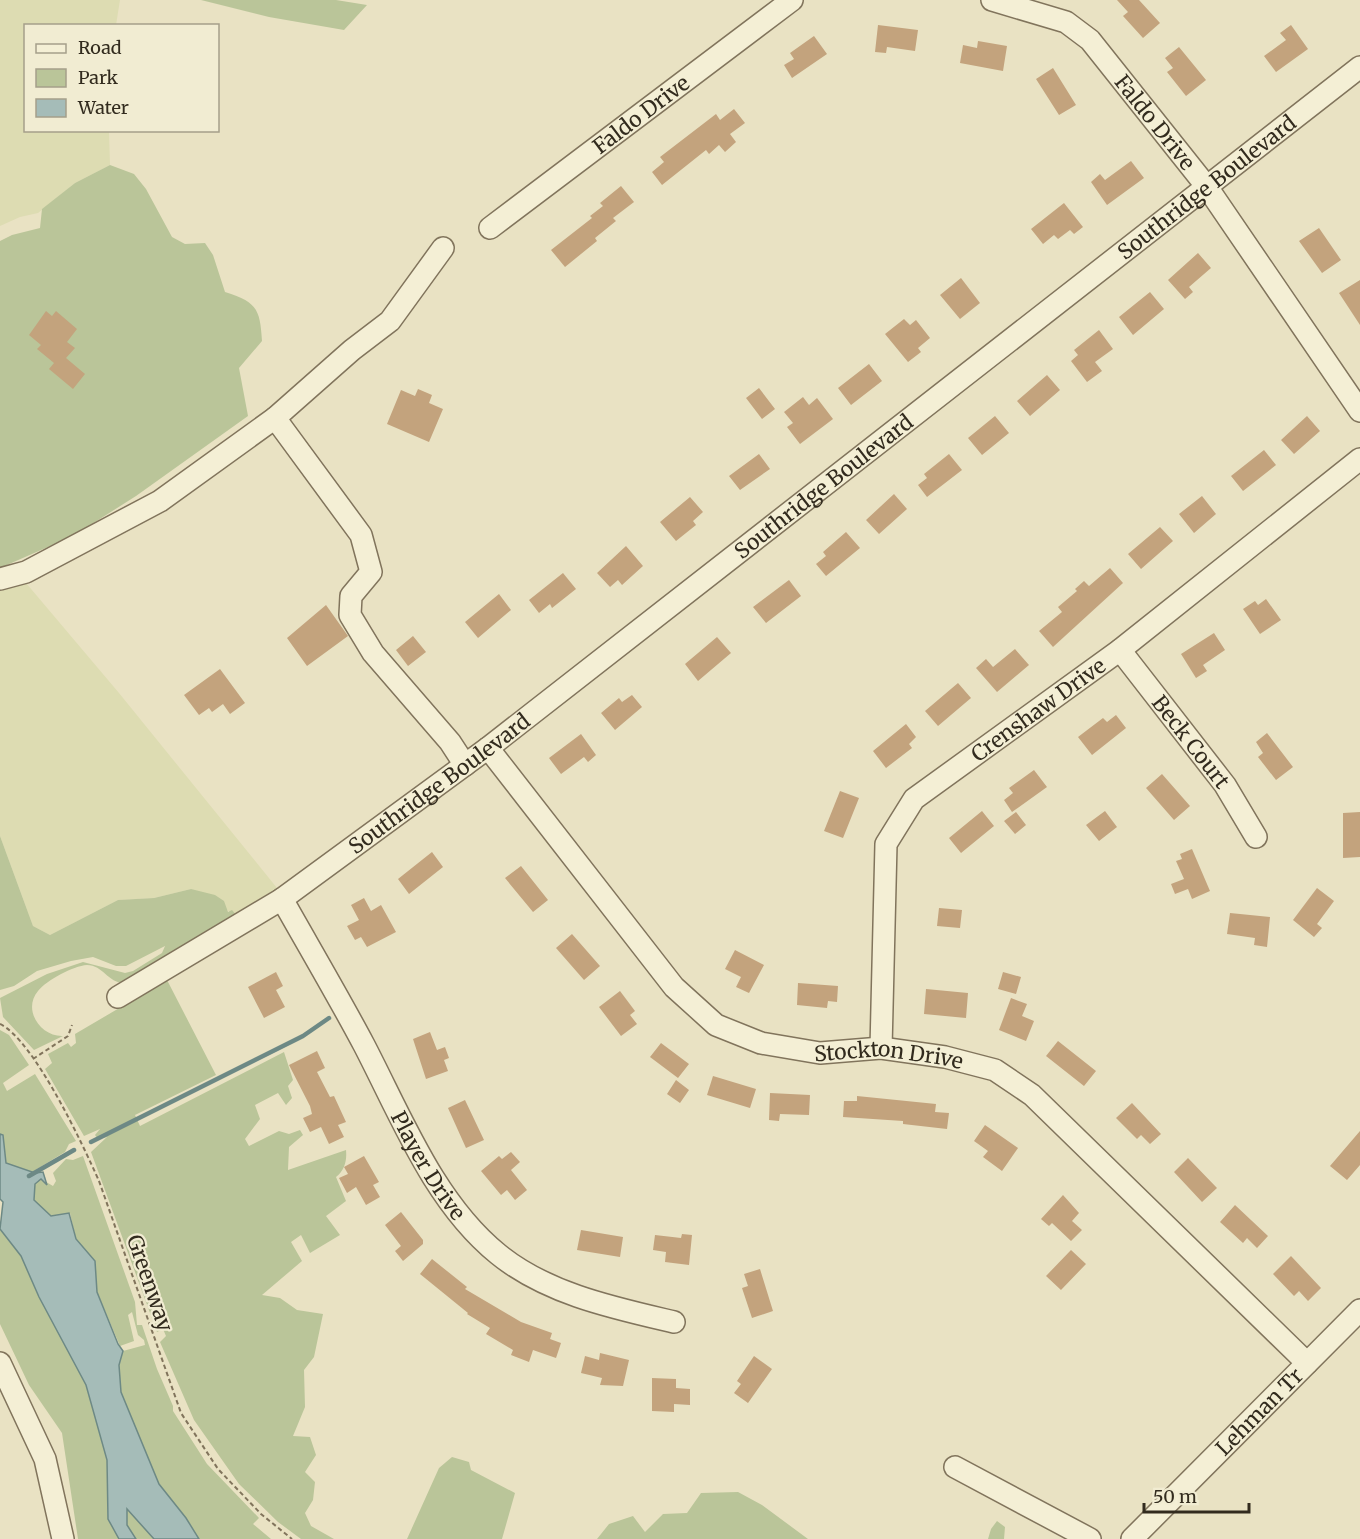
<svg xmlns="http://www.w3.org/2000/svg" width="1360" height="1539" viewBox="0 0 1360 1539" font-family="Merriweather,serif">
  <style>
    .farmland { fill: #dddcb2 }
    .green { fill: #bac599 }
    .water { fill: #a5bcb8; stroke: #6d8985; stroke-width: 1.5 }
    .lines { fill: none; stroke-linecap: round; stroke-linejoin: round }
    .stream { stroke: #6d8985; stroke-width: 4.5 }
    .building { fill: #c3a37d }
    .minor-casing { stroke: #81745c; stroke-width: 24 }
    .path { stroke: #81745c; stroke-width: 2; stroke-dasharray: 4.5 3; stroke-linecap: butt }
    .minor { stroke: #f4efd5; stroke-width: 21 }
    .labels { text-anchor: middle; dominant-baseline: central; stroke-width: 4.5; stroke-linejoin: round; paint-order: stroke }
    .street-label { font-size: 21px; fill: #322b1e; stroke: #f1ecd2 }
  </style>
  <rect width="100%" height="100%" fill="#e9e2c3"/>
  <path class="farmland" d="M0 0H120L116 25 26 26V130L109 131 110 165 75 183 38 213 20 217 0 226Z
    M10 564 119 693 277 888 237 916 191 889 154 898 118 900 50 935 33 926 0 836V568Z"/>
  <path class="green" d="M201 0H336L367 5 344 30 269 17Z
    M110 165 134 174 146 189 172 237 185 244 205 243 213 255 225 292C257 302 260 309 262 341L239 368 248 416 136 496 73 536 0 568V241L12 235 40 228 42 209 75 183Z
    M0 836 33 926 50 935 118 900 154 898 191 889 215 895 224 901 228 912 232 910 237 916 124 983C108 983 103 965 87 965 73 966 47 980 38 991 22 1010 41 1037 63 1036L34 1050 3 1017 0 998 47 974 83 962 125 973 133 971 162 953 165 946 126 966H116L93 957 71 961 37 971 14 986 0 990Z
    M167 980 216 1075 135 1115 140 1126 284 1052 293 1080 288 1086 292 1098 286 1105 278 1093 255 1105 260 1119 245 1139 249 1146 279 1131 289 1134 300 1130 303 1135 289 1147 288 1170 346 1150C347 1160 345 1170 336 1177L346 1201 326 1216 340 1235 310 1253 301 1235 291 1242 302 1261 262 1295 280 1298 297 1310 323 1314 314 1357 304 1370 305 1407 293 1436 310 1437 316 1455 305 1472 315 1482 313 1500 305 1513 311 1526 334 1539H301L278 1522 239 1484 194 1420 160 1342 166 1336 163 1329 157 1332 91 1152 107 1137 98 1139 95 1135 100 1129 84 1136 45 1069 52 1063 48 1054 68 1043 71 1047 76 1043 75 1034Z
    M0 1030 9 1035 29 1065 3 1083 7 1091 35 1074 76 1141 69 1144 65 1152 32 1172 6 1164 3 1135 0 1134Z
    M83 1156 135 1302 137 1325H142L157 1369 173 1406V1411L207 1464 259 1518 253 1524 271 1539H199L187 1520 159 1484 121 1392 119 1365 123 1351 145 1345 144 1340 138 1335 132 1312 128 1315 134 1341 120 1346 97 1292 95 1261 76 1239 70 1213 51 1216 34 1200 35 1184 41 1179 53 1186 56 1181 53 1173 66 1159 73 1160Z
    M0 1229 21 1256 39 1297 86 1385 107 1460 108 1519 119 1539H78L62 1433 29 1385 0 1324Z
    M452 1457 469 1462 471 1470 515 1493 502 1539H407L439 1468Z
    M738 1492 762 1505 808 1539H597L609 1524 633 1516 645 1532 663 1514 687 1513 701 1493Z
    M127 1509 154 1539H136L127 1525Z
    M997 1521 1005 1527 1004 1539H988L991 1529Z"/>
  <path class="water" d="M0 1134 3 1135 6 1163 35 1173 43 1172 47 1185 41 1179 35 1184 34 1200 51 1216 69 1213 76 1239 95 1261 97 1292 118 1344 123 1351 119 1365 121 1392 159 1484 186 1518 199 1539H154L127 1509V1525L136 1539H119L108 1519 107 1460 86 1385 39 1297 21 1256 0 1229 3 1202 0 1199Z"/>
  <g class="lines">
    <path class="stream" d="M91 1142 303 1036 329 1018
      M29 1176 74 1150"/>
  </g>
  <path class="building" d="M1117 0H1139L1160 23 1143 38 1123 16 1128 12Z
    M878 25 918 30 915 51 887 47 886 53 875 52Z
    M1291 25 1308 49 1276 72 1264 56 1286 40 1280 33Z
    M814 36 827 54 792 78 784 65 794 59 790 53Z
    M978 41 1007 46 1003 71 960 63 963 45 977 48Z
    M1179 47 1206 80 1186 96 1167 72 1173 68 1165 58Z
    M1053 68 1076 105 1059 115 1036 79Z
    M734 109 745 123 730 134 736 142 725 152 719 145 709 154 706 150 662 185 652 172 664 162 660 157 716 114 720 120Z
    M1131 161 1144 178 1107 205 1091 182 1100 174 1105 180Z
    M621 186 634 202 613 218 616 221 595 238 597 241 565 267 551 250 592 218 590 216 603 206 600 203Z
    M1064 203 1083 227 1074 234 1070 230 1058 239 1054 235 1043 244 1031 229Z
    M1319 228 1341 260 1322 273 1299 241Z
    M1198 253 1211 268 1189 287 1193 292 1185 299 1168 280Z
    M961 278 980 303 960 319 940 295Z
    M1360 280V325L1339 293Z
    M1150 292 1164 309 1133 335 1119 317Z
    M46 311 52 316 56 311 77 329 67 342 75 348 66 358 85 374 73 389 49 369 54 363 37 349 41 345 29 335Z
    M904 319 910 325 916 320 930 338 918 348 921 352 908 362 885 334Z
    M1099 330 1113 349 1095 362 1102 371 1087 382 1071 361 1078 355 1074 350Z
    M869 364 882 381 851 405 838 388Z
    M1047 375 1060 390 1030 416 1017 401Z
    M759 388 775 409 762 419 746 398Z
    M418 389 432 395 429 403 443 409 429 442 387 424 401 390 415 396Z
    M803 397 809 405 817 398 833 419 800 444 787 427 793 423 784 412Z
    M995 416 1009 433 982 455 968 438Z
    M1307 416 1320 431 1294 454 1281 440Z
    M1264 450 1276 465 1243 491 1231 476Z
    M759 454 770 469 740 490 729 476Z
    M949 454 962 470 927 497 918 485 927 478 924 474Z
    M894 494 907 509 879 534 866 520Z
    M1202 496 1216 514 1194 533 1179 514Z
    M690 497 703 512 693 521 696 525 676 541 660 522Z
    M1160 527 1173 541 1141 569 1128 554Z
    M846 532 860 548 826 576 816 564 826 556 823 552Z
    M626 546 643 566 622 585 618 580 610 587 597 573Z
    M1110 568 1123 583 1053 647 1039 631 1062 612 1058 607 1077 591 1075 589 1084 581 1089 586Z
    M563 573 576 589 552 608 550 604 539 613 529 600Z
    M789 580 801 596 766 623 753 607Z
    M499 594 511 610 478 638 465 622Z
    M1266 599 1281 620 1260 634 1243 609 1255 601 1258 605Z
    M326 605 348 636 307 666 287 638Z
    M1214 633 1225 650 1203 665 1207 671 1196 678 1181 654Z
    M413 636 426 652 408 666 396 650Z
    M717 637 731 653 698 681 685 664Z
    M1015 649 1029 665 997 692 976 668 986 659 993 667Z
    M220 669 245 703 230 714 223 704 212 712 209 708 199 715 184 695Z
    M958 683 971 698 938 726 925 711Z
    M632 695 642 707 615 730 601 713 619 698 622 702Z
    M1116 715 1126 728 1092 755 1078 737 1103 718 1107 722Z
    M906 724 916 737 909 744 912 748 886 768 873 751Z
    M1267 733 1293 767 1276 780 1258 757 1263 753 1256 742Z
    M581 734 596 755 588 762 584 757 561 774 549 758Z
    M1034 770 1047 787 1012 812 1004 800 1013 793 1009 788Z
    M1162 774 1190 806 1174 820 1146 788Z
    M840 791 859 798 843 838 824 831Z
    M982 811 994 826 961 853 949 838Z
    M1105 811 1117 827 1099 841 1086 825Z
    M1016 812 1026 825 1015 834 1004 821Z
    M1360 812V857L1343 858V813Z
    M1192 849 1210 891 1192 899 1188 889 1175 894 1171 884 1184 879 1176 861 1182 859 1180 854Z
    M432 852 443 867 409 894 398 879Z
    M521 866 548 900 533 912 505 878Z
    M1317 888 1334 901 1317 924 1322 928 1314 937 1293 920Z
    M364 898 371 911 381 905 396 932 367 947 361 937 355 940 347 926 359 920 351 905Z
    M939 908 962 910 960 928 937 926Z
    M1230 913 1270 917 1267 947 1254 945 1255 938 1227 934Z
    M572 934 600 966 584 980 556 948Z
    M735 950 764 965 749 993 736 987 741 977 725 969Z
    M276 972 283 986 276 990 285 1007 264 1018 248 987Z
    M1003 972 1021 977 1016 994 998 989Z
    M798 983 838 986 837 1002 828 1001 827 1008 797 1005Z
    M926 989 968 993 966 1018 924 1014Z
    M620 991 635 1011 630 1015 637 1024 621 1036 599 1007Z
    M1011 998 1027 1004 1022 1016 1034 1021 1026 1041 999 1030Z
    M430 1032 437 1050 445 1047 449 1058 444 1060 448 1071 426 1079 413 1039Z
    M1058 1041 1096 1071 1084 1086 1046 1056Z
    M661 1043 689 1064 678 1078 650 1057Z
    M317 1051 325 1068 317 1072 330 1097 334 1096 346 1122 338 1125 344 1137 329 1144 321 1127 310 1132 303 1118 312 1114 310 1106 289 1065Z
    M713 1076 756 1089 750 1108 707 1095Z
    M676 1080 689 1090 680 1103 667 1094Z
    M770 1093 810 1095 809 1115 780 1114 779 1121 769 1120Z
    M857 1096 936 1104 935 1112 949 1113 947 1129 903 1124V1121L843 1117 844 1101H857Z
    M465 1100 484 1140 466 1148 448 1108Z
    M1132 1103 1161 1134 1150 1144 1141 1135 1137 1139 1116 1118Z
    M985 1125 1018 1148 1002 1171 983 1157 988 1151 974 1141Z
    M1360 1131V1165L1347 1180 1330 1166Z
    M511 1152 520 1162 511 1170 527 1190 515 1200 507 1190 501 1195 481 1171 499 1156 502 1159Z
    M364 1156 379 1182 373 1185 380 1197 366 1205 356 1187 347 1193 339 1178 348 1174 344 1167Z
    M1188 1158 1217 1188 1202 1202 1174 1172Z
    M1063 1195 1079 1213 1072 1221 1082 1230 1071 1241 1052 1223 1049 1226 1041 1219Z
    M1235 1205 1268 1236 1257 1248 1247 1238 1243 1243 1220 1222Z
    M401 1212 423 1240V1244L403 1261 395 1251 401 1246 385 1225Z
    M581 1230 623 1237 620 1257 577 1250Z
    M682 1234 692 1235 689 1265 665 1262 666 1252 653 1250 655 1235 681 1238Z
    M1071 1250 1086 1264 1061 1290 1046 1276Z
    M1291 1256 1321 1288 1308 1301 1299 1291 1294 1296 1273 1274Z
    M432 1259 467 1287 465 1289 521 1322 552 1333 550 1339 561 1343 556 1358 533 1350 529 1362 511 1355 513 1350 486 1334 490 1328 467 1314 468 1313 420 1274Z
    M760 1269 773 1311 752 1318 742 1288 748 1286 744 1274Z
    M600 1353 629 1360 623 1386 600 1385 602 1378 581 1373 585 1356 599 1360Z
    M754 1356 772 1369 748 1403 734 1393 741 1384 737 1381Z
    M652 1378 676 1379V1388L690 1389V1405L674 1404V1412L652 1411Z"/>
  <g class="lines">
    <g class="minor-casing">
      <g id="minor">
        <path id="s1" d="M992 0 1066 22 1090 40 1207 187 1360 411"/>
        <path id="s2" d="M490 228 792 0"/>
        <path d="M443 248 390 321 352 350 275 418 361 535 371 572 351 596 350 615 373 653 450 742 465 765"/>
        <path d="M0 579 26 572 160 501 275 418"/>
        <path id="s3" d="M1120 650 1225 785 1256 837"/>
        <path id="s4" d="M488 748 674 987 716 1025 761 1043 820 1053 881 1048 945 1057 995 1070 1032 1095 1307 1363"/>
        <path id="s5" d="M282 899C309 947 338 996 364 1045 401 1116 434 1202 498 1254 547 1294 614 1308 674 1322"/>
        <path id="s6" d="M118 997 282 899 488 748 1360 67"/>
        <path id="s7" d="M881 1048 886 844 914 799 1120 650 1360 459"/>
        <path d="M0 1363 45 1459 63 1539"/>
        <path d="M955 1467 1090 1539"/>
        <path id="s8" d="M1132 1539 1360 1310"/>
      </g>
    </g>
    <path class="path" d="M0 1024C34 1040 83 1145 99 1181L181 1413 218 1469 261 1514 292 1539
      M33 1059 68 1036 72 1025"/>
    <use href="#minor" class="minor"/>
  </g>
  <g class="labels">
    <g class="street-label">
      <text stroke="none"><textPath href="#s2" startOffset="189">Faldo Drive</textPath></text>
      <text stroke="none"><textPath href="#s1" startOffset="212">Faldo Drive</textPath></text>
      <text stroke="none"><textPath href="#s6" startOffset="1358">Southridge Boulevard</textPath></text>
      <text stroke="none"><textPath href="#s6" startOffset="872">Southridge Boulevard</textPath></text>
      <text stroke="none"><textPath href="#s7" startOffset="410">Crenshaw Drive</textPath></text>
      <text stroke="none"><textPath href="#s3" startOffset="116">Beck Court</textPath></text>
      <text stroke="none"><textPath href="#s6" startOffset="386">Southridge Boulevard</textPath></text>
      <text stroke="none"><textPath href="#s4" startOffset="537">Stockton Drive</textPath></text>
      <text stroke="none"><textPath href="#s5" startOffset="304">Player Drive</textPath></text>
      <text transform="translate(150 1283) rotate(71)">Greenway</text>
      <text stroke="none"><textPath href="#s8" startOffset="180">Lehman Tr</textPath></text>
    </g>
  </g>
  <rect x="24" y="24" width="195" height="108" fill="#f1ecd2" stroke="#a59f8a" stroke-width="1.5"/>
  <rect x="36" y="44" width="30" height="9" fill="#f4efd5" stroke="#a59f8a" stroke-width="1.5"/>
  <text x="78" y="54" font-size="18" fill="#322b1e">Road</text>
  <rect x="36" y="69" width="30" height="18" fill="#bac599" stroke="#a59f8a" stroke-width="1.5"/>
  <text x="78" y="84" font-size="18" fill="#322b1e">Park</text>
  <rect x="36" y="99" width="30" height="18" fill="#a5bcb8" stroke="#a59f8a" stroke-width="1.5"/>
  <text x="78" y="114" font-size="18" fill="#322b1e">Water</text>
  <path d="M1144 1503v9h105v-9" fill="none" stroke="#322b1e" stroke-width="3"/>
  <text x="1153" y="1503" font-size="18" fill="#322b1e" stroke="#f1ecd2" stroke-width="4.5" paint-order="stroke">50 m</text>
</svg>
